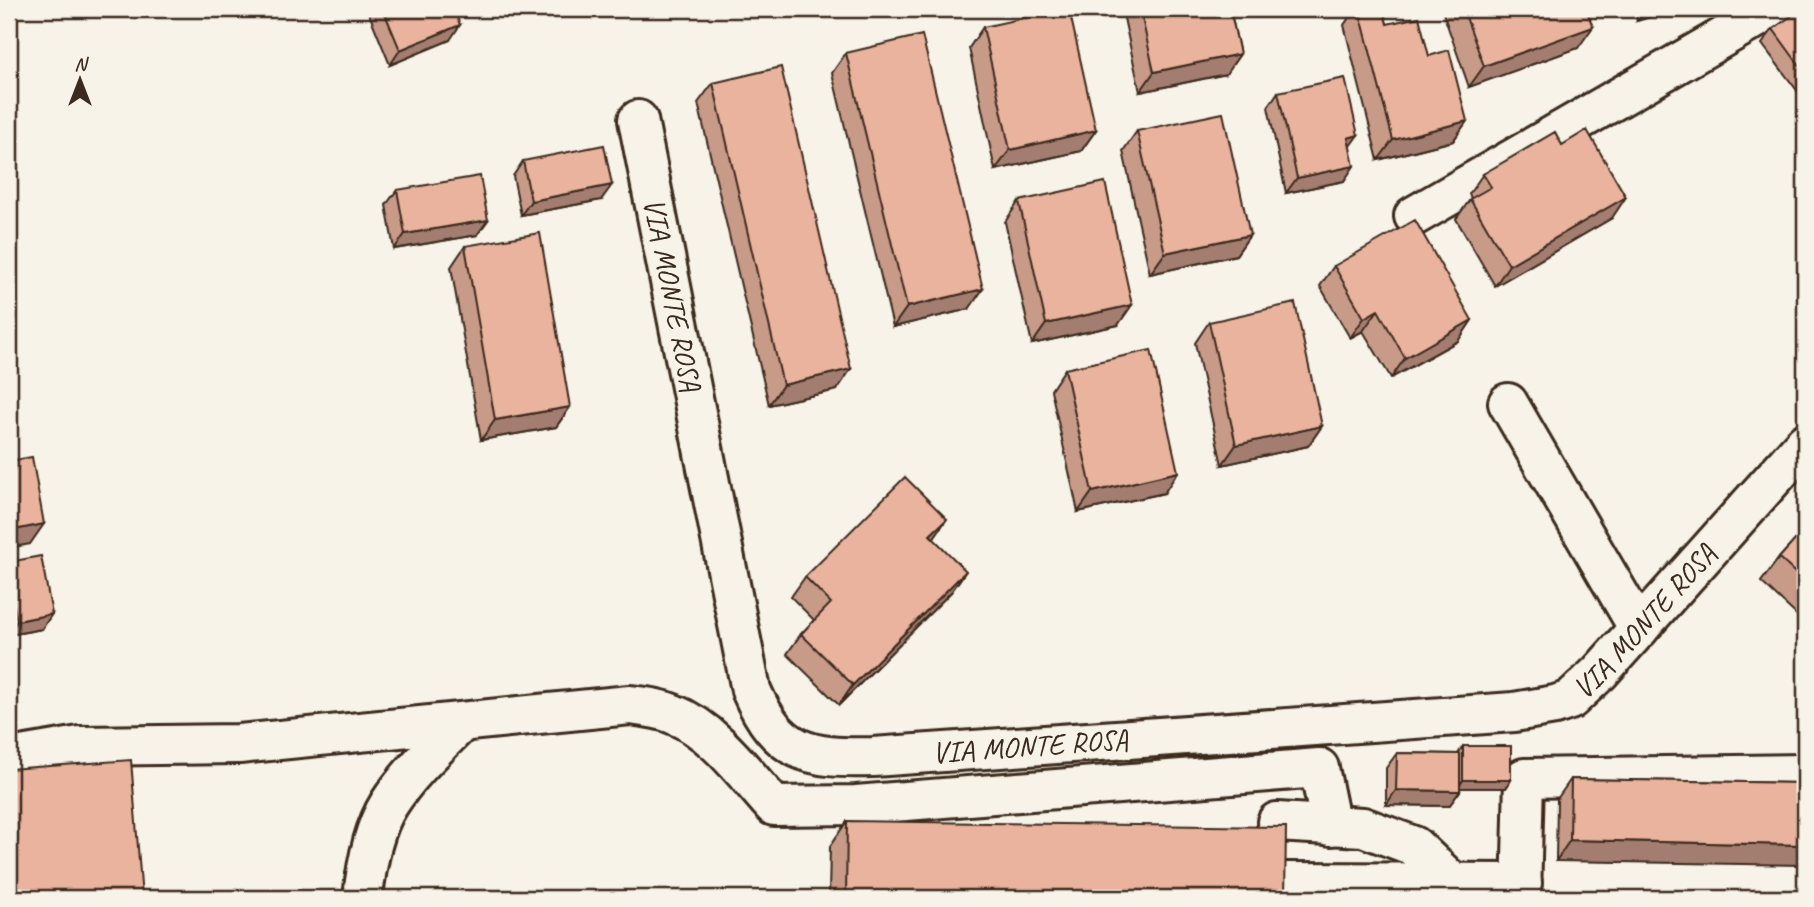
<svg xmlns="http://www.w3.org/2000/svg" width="1814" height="907" viewBox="0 0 1814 907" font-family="Caveat,sans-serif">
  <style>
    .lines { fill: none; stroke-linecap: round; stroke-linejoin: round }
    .minor-casing { stroke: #3b2a1e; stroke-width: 44 }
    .minor { stroke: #f7f3e8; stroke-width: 38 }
    .wall { fill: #c89a88; stroke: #3b2a1e; stroke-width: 2 }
    .shaded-wall { fill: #a37d6f; stroke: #3b2a1e; stroke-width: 2 }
    .building { fill: #e9b39e; stroke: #3b2a1e; stroke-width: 2 }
    .labels { text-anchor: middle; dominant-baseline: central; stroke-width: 7; stroke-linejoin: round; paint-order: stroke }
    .street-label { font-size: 30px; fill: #3b2a1e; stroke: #f7f3e8 }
  </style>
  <rect width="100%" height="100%" fill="#f7f3e8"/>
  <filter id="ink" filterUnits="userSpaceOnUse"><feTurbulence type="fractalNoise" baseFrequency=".0143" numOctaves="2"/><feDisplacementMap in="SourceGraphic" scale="14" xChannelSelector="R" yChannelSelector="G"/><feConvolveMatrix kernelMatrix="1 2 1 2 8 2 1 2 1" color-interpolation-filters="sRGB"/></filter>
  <g filter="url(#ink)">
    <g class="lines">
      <g class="minor-casing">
        <g id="minor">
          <path id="s1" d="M638 120 751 690C778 753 808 759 873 757L1514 712 1555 705 1570 700 1599 673 1805 443"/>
          <path d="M1414 216 1772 9"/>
          <path d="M1508 403 1639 629"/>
          <path d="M9 758 80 746 239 744 630 705C645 707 659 708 673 714 714 730 745 774 774 806L856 805 1319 768 1331 826"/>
          <path d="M1277 822 1363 827 1414 846 1453 883"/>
          <path d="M1283 882 1522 883"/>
          <path d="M363 898C366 868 372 831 389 804 408 774 436 748 461 723"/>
          <path d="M1521 898 1524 778 1805 774"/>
        </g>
      </g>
      <use href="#minor" class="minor"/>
    </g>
    <path class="wall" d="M367 9H454L450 40 390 65Z
      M1122 9H1230L1240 54 1226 74 1140 92Z
      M1355 9H1383L1387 24 1429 56 1467 121 1453 141 1378 160 1344 25Z
      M1446 9H1586L1578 48 1469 87 1443 13Z
      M1633 9H1676L1637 21Z
      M1805 9V101L1762 44 1773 29Z
      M983 27 1096 130 1081 151 995 170 969 48Z
      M846 53 969 309 893 327 832 73Z
      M713 83 837 390 769 405 698 103Z
      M1278 92 1350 146 1344 181 1286 193 1268 107Z
      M1137 131 1250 235 1236 255 1150 274 1123 151Z
      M1562 145 1612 218 1495 286 1456 219 1471 198 1469 194 1483 174Z
      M523 161 601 200 521 215 513 176Z
      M397 190 488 220 477 235 394 249 386 205Z
      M1019 201 1118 325 1032 344 1005 222Z
      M465 246 570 407 556 427 481 440 451 267Z
      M1334 266 1472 320 1458 341 1391 378 1363 331 1350 338 1320 286Z
      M1209 322 1322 426 1308 446 1222 465 1195 343Z
      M1065 369 1164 493 1078 512 1051 390Z
      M1805 529V618L1803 621 1761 582 1779 558Z
      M933 538 952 591 839 705 787 654 801 634 814 620 791 597 805 577Z
      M9 562 42 629 9 635Z
      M1463 746 1511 780 1506 788H1460V791L1449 806 1386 805V768L1397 753 1458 754Z
      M1571 779 1805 783 1556 861 1557 799Z
      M847 821 1285 898H829L830 846Z"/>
    <path class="shaded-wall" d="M1646 9H1676L1637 21Z
      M460 25 450 40 390 65 400 50Z
      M1593 27 1578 48 1469 87 1484 66Z
      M1240 54 1226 74 1140 92 1154 72Z
      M1467 121 1453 141 1378 160 1393 140Z
      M1096 130 1081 151 995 170 1010 150Z
      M1358 135 1347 150 1348 138Z
      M1354 166 1344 181 1286 193 1297 178Z
      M612 185 601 200 521 215 531 201Z
      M1626 197 1612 218 1495 286 1509 265Z
      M488 220 477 235 394 249 405 234Z
      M1250 235 1236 255 1150 274 1165 253Z
      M983 289 969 309 893 327 907 307Z
      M1132 305 1118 325 1032 344 1046 324Z
      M1378 310 1363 331 1350 338 1364 318Z
      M1472 320 1458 341 1391 378 1405 358Z
      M851 369 837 390 769 405 783 385Z
      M570 407 556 427 481 440 495 420Z
      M15 408 9 417V410Z
      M1322 426 1308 446 1222 465 1236 445Z
      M1178 472 1164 493 1078 512 1092 492Z
      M947 519 933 539 930 535Z
      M44 524 30 544 9 548V531Z
      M966 571 952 591 839 705 853 685Z
      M52 614 42 629 9 635V633L17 621Z
      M1463 780H1511L1506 788H1458Z
      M1396 790 1460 791 1449 806 1386 805Z
      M1570 840 1805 845V865L1556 861Z"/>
    <path class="building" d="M383 9H454L460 25 400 50Z
      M1065 9H1069L1096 130 1010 150 983 27Z
      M1140 9H1230L1240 54 1154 72Z
      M1359 9H1383L1387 24 1419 17 1429 56 1449 50 1467 121 1393 140Z
      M1463 9H1586L1593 27 1484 66Z
      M1801 9H1805V73L1773 29Z
      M922 35 983 289 907 307 846 53Z
      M781 67 851 369 783 385 713 83Z
      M1345 78 1358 135 1348 138 1354 166 1297 178 1278 92Z
      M1223 113 1250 235 1165 253 1137 131Z
      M1587 130 1626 197 1509 265 1470 199 1491 187 1483 174 1555 132 1562 145Z
      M604 145 612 185 531 201 523 161Z
      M480 176 488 220 405 234 397 190Z
      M1105 182 1132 305 1046 324 1019 201Z
      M1415 220 1472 320 1405 358 1378 310 1364 318 1334 266Z
      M540 233 570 407 495 420 465 246Z
      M1295 303 1322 426 1236 445 1209 322Z
      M1151 350 1178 472 1092 492 1065 369Z
      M9 375 15 408 9 410Z
      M32 457 44 524 9 531V461Z
      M905 477 947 519 930 535 966 571 853 685 801 634 831 603 805 577Z
      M1805 529V582L1779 558Z
      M41 556 52 614 17 621 9 579V562Z
      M1463 746H1511V780H1463Z
      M1397 753 1460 754V791L1396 790Z
      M131 760 142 898H9V769Z
      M1571 779 1805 783V845L1570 840Z
      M847 821 1286 827 1285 898H846Z"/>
  </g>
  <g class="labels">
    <g class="street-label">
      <text stroke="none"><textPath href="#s1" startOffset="178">VIA MONTE ROSA</textPath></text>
      <text stroke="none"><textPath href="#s1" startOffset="1542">VIA MONTE ROSA</textPath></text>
      <text stroke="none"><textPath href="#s1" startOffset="891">VIA MONTE ROSA</textPath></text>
    </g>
  </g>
  <rect width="1814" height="907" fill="none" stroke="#f7f3e8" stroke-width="35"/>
  <rect x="18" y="18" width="1779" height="872" fill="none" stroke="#3b2a1e" stroke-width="2.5" filter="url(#ink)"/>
  <g transform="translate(80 80)" stroke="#f7f3e8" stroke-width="5" paint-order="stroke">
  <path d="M0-5L12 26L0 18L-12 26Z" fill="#3b2a1e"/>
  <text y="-10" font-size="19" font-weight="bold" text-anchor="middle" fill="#3b2a1e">N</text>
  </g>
</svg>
